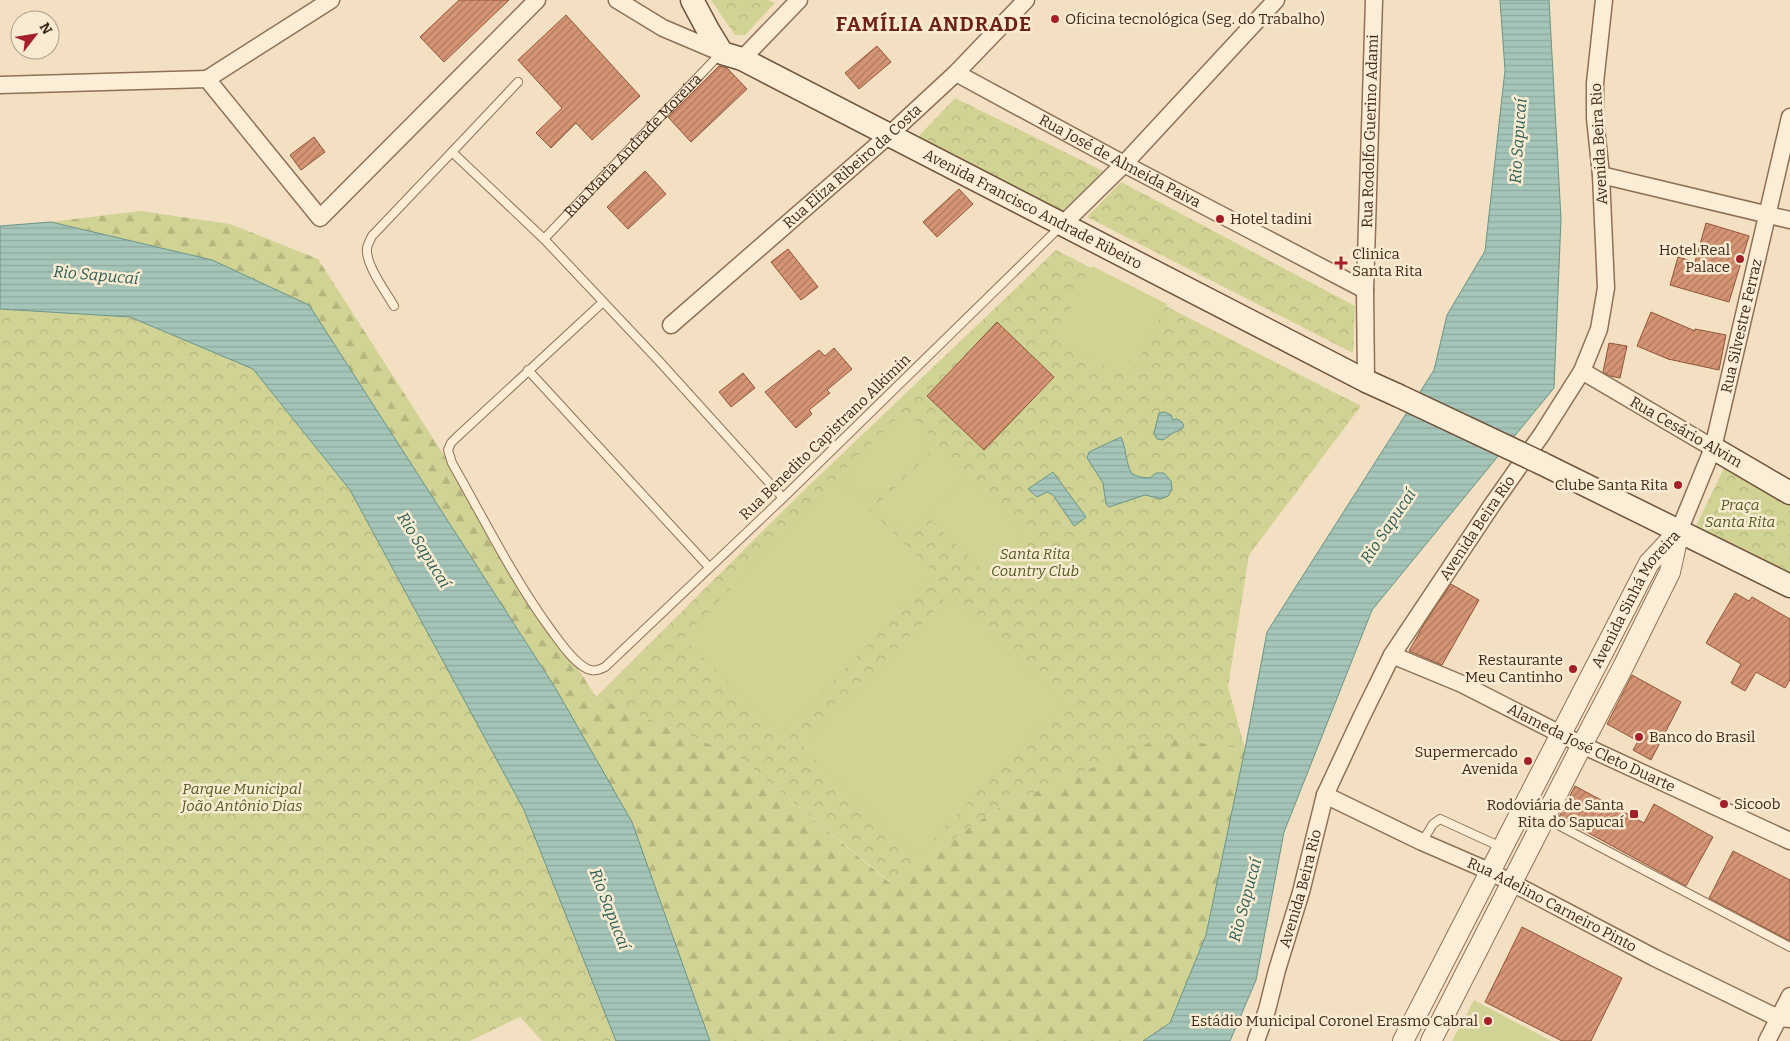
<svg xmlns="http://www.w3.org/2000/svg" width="1790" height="1041" viewBox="0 0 1790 1041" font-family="Bitter,serif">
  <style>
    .forest { fill: url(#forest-firs) }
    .park { fill: url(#park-crowns) }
    .pitch { fill: #d0d394 }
    .water { fill: url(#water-rules); stroke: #6a9587 }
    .building { fill: url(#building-hatch); stroke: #915539 }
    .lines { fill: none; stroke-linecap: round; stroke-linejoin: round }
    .service-casing { stroke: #8f7056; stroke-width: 10 }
    .minor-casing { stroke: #8f7056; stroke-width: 19 }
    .tertiary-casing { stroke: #8f7056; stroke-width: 22 }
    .secondary-casing { stroke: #71513a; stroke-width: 25 }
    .service { stroke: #fceed6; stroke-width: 8 }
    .minor { stroke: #fceed6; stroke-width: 16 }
    .tertiary { stroke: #fceed6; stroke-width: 20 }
    .secondary { stroke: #fceed6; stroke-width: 22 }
    .secondary-bridge-casing { stroke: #71513a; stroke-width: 25; stroke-linecap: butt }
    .secondary-bridge { stroke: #fceed6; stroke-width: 22 }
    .poi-dot { fill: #a51f2b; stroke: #f9ebd2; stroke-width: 2 }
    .labels { text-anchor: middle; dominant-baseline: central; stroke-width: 5; stroke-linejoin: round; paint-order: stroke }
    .poi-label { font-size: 15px; fill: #3d2a1c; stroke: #f9ebd2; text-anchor: end }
    .street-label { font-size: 15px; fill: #3d2a1c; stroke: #f9ebd2 }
    .park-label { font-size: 15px; font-style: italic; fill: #525c21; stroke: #f9ebd2 }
    .water-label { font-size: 16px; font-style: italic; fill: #2a5f57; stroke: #f9ebd2 }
    .district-label { font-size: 20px; font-weight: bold; letter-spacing: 1px; fill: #6f2217; stroke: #f9ebd2 }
  </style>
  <defs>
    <pattern id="forest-firs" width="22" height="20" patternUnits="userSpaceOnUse" patternTransform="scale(1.25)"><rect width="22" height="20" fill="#d0d394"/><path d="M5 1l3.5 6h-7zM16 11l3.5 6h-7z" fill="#b4b57f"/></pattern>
    <pattern id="park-crowns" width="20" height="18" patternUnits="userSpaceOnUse" patternTransform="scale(1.25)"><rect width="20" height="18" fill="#d0d394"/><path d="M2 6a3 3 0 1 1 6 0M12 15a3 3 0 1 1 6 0" fill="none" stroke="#b4b57f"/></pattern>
    <pattern id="water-rules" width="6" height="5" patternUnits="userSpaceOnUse" patternTransform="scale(1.25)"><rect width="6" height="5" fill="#a5c5b9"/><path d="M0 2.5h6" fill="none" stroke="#8fa99e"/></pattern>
    <pattern id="building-hatch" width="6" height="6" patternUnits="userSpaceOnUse" patternTransform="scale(1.25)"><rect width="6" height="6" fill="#d59473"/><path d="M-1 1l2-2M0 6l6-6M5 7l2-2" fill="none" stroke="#ae795e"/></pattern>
  </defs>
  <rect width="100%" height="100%" fill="#f3e0c2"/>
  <path class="forest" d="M140 211 230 224 318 259 443 454 596 697 736 755 889 882 998 808 1161 737 1245 749 1206 935 1170 1023 1143 1041H710L632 822 212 260 51 222Z"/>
  <path class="park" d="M711 0H768L775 3 745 35H735Z
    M955 98 1103 171 1061 213 917 138Z
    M1121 182 1355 306 1353 353 1087 217Z
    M1056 250 1361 406 1249 555 1228 687 1245 749 1161 738 998 808 890 882 736 755 596 697 799 495Z
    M0 309 130 317 253 369 350 490 524 810 616 1041H542L520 1017 470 1041H0Z
    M1724 468 1790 504V575L1695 528Z"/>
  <path class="pitch" d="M1092 266 1167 304 1129 378 1055 340Z
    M906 410 935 441 872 502 843 471Z
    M939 445 968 475 905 536 876 506Z
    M837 478 936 574 782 734 683 638Z
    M968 478 1026 534 987 574 929 518Z
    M950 594 1063 702 916 857 803 748Z
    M1474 1000 1551 1041H1452Z"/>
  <path class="water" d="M1500 0H1549L1561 219 1554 388 1372 610 1284 832 1256 980 1230 1041H1143L1170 1023 1206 935 1245 749 1267 632 1434 370 1447 315 1485 251 1505 70Z
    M51 222 212 260 309 305 556 689 632 822 710 1041H616L524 810 350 490 253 369 130 317 0 309V226Z
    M1165 412 1171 415 1173 420 1177 419 1182 422 1184 426 1182 429 1173 433 1163 440 1157 439 1154 433 1159 413Z
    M1121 437C1127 450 1125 462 1132 474L1140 477 1150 478 1156 473H1164L1171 481 1172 489 1168 496 1161 499 1145 495 1109 507 1106 504 1103 483 1087 458 1089 452Z
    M1053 472 1086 517 1074 526 1053 495 1047 492 1037 497 1028 489Z"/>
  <path class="building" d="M459 0H509L444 62 420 37Z
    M566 15 640 96 592 140 576 123 551 148 536 133 562 108 518 60Z
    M877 46 891 62 859 89 845 73Z
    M719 66 727 68 747 89 691 142 668 117Z
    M314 137 325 152 301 170 290 155Z
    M645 171 666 194 628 229 607 207Z
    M959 189 973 204 937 237 923 222Z
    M1706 223 1749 236 1729 302 1670 285 1678 257 1695 262Z
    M788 249 818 287 801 300 771 262Z
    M1651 312 1695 331V329L1726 335 1719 370 1668 359 1637 346Z
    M997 322 1054 377 984 450 927 396Z
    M1609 343 1627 346 1620 378 1610 376 1603 372Z
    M834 348 852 369 827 390 830 393 809 410 812 414 796 428 765 392 819 350 825 356Z
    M743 373 755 388 731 407 719 392Z
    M1451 584 1479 600 1442 665 1409 651 1426 621Z
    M1735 593 1749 601 1752 597 1790 619V680L1785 688 1756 672 1745 691 1731 683 1741 664 1706 643Z
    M1632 675 1681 702 1651 760 1633 750 1638 741 1607 724Z
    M1575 786 1644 823 1654 804 1713 837 1686 886 1559 817Z
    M1733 851 1790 880V941L1709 898Z
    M1522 927 1622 978 1591 1041H1562L1485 1002Z"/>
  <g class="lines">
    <g class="service-casing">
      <g id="service">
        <path d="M452 152 518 82"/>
        <path id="s1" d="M544 239 720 54"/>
        <path d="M603 302 457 437 451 443 448 450 452 463C484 519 513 578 551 630 560 642 571 659 584 667 591 672 597 671 605 667L783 498 1061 226"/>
        <path d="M394 306C386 292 365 264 367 248 368 244 370 240 372 236L452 152 544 239 659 361 783 498"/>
        <path d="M528 370 709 567"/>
        <path d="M1524 807 1790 947"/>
        <path d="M1422 842 1433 824 1440 819 1501 847"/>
      </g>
    </g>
    <g class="minor-casing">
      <g id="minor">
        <path d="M617 0 663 28 722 53"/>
        <path d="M742 59 799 0"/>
        <path id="s2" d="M956 73 1124 164 1365 290"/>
        <path d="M207 79 320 218 537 0"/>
        <path d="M207 79 331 0"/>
        <path d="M0 85 207 79"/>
        <path d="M1601 175 1790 220"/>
        <path d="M1062 225 1124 164 1276 0"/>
        <path id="s3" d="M671 325 889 135 956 73 1026 0"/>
        <path d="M1582 371 1713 448"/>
        <path id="s4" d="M1366 381 1365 290 1374 0"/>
        <path id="s5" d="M1679 531 1713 448 1790 117"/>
        <path id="s6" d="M1392 655 1462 684 1582 745 1790 841"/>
        <path id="s7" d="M1325 795 1422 842 1489 871 1655 958 1778 1018 1790 1019"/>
        <path id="s8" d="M1256 1041 1267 1010 1277 970 1301 892 1325 795 1361 718 1392 655 1492 505 1542 434 1582 371 1599 329 1606 288 1601 175 1595 118V83L1604 0"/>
        <path d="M1767 1041 1790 996"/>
      </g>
    </g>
    <g class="tertiary-casing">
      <g id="tertiary">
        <path id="s9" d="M1403 1041 1649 563 1679 531"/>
        <path d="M1431 1041 1582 745 1623 667 1670 572 1679 531"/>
      </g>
    </g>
    <g class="secondary-casing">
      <g id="secondary">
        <path id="s10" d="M692 0 708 30 722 53 742 59 1366 381 1397 395"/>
        <path d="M1713 448 1790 493"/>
        <path d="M1541 463 1790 586"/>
      </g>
    </g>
    <use href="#service" class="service"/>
    <use href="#minor" class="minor"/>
    <use href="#tertiary" class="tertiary"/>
    <use href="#secondary" class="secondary"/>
    <g class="secondary-bridge-casing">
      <path id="secondary-bridge" d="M1397 395 1541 463"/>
    </g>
    <use href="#secondary-bridge" class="secondary-bridge"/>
  </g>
  <g class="poi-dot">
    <circle cx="1055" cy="19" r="5"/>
    <circle cx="1220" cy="219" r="5"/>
    <circle cx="1740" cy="259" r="5"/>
    <path d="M1338.5 255.5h5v5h5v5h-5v5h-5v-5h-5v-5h5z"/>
    <circle cx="1678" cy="485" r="5"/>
    <circle cx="1573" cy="669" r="5"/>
    <circle cx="1639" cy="737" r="5"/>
    <circle cx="1528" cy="761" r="5"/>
    <circle cx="1724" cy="804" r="5"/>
    <rect x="1629" y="809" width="10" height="10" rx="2.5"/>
    <circle cx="1488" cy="1021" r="5"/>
  </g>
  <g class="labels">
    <g class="poi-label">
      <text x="1065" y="19" text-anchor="start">Oficina tecnológica (Seg. do Trabalho)</text>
      <text x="1230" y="219" text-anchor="start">Hotel tadini</text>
      <text x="1730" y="250">Hotel Real<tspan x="1730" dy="17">Palace</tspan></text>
      <text x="1352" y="254" text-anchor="start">Clinica<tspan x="1352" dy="17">Santa Rita</tspan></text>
      <text x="1668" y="485">Clube Santa Rita</text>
      <text x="1563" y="660">Restaurante<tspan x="1563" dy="17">Meu Cantinho</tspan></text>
      <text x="1649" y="737" text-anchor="start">Banco do Brasil</text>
      <text x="1518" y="752">Supermercado<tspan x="1518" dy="17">Avenida</tspan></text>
      <text x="1734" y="804" text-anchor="start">Sicoob</text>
      <text x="1624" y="805">Rodoviária de Santa<tspan x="1624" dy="17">Rita do Sapucaí</tspan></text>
      <text x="1478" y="1021">Estádio Municipal Coronel Erasmo Cabral</text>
    </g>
    <g class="street-label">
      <text stroke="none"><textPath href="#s4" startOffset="250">Rua Rodolfo Guerino Adami</textPath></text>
      <text transform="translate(1599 144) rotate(-93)">Avenida Beira Rio</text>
      <text stroke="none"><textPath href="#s1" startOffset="129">Rua Maria Andrade Moreira</textPath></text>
      <text stroke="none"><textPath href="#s2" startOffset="186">Rua José de Almeida Paiva</textPath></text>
      <text stroke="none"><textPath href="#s3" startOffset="241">Rua Eliza Ribeiro da Costa</textPath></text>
      <text stroke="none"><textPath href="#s10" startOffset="409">Avenida Francisco Andrade Ribeiro</textPath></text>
      <text stroke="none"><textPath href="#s5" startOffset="215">Rua Silvestre Ferraz</textPath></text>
      <text transform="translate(1686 432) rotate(30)">Rua Cesário Alvim</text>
      <text transform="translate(825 437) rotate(-44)">Rua Benedito Capistrano Alkimin</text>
      <text stroke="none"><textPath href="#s8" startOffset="564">Avenida Beira Rio</textPath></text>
      <text stroke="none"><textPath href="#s9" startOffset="500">Avenida Sinhá Moreira</textPath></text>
      <text stroke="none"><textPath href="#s6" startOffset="220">Alameda José Cleto Duarte</textPath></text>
      <text stroke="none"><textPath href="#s8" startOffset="159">Avenida Beira Rio</textPath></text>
      <text stroke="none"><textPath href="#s7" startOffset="252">Rua Adelino Carneiro Pinto</textPath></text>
    </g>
    <g class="park-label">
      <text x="1740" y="505">Praça<tspan x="1740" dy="17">Santa Rita</tspan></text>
      <text x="1035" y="554">Santa Rita<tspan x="1035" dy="17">Country Club</tspan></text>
      <text x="242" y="789">Parque Municipal<tspan x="242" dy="17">João Antônio Dias</tspan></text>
    </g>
    <g class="water-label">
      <text transform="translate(1518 141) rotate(-86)">Rio Sapucaí</text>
      <text transform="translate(96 275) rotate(5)">Rio Sapucaí</text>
      <text transform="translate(1388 526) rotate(-56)">Rio Sapucaí</text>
      <text transform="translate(424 550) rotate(58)">Rio Sapucaí</text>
      <text transform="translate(1245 900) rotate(-75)">Rio Sapucaí</text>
      <text transform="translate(610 909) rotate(69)">Rio Sapucaí</text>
    </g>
    <g class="district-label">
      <text x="934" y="24">FAMÍLIA ANDRADE</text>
    </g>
  </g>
  <g transform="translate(35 35) rotate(59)"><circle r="24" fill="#f9ebd2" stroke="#ae9e89"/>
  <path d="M0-4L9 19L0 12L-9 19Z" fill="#a51f2b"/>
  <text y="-8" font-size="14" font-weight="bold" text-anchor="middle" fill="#3d2a1c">N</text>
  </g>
</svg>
